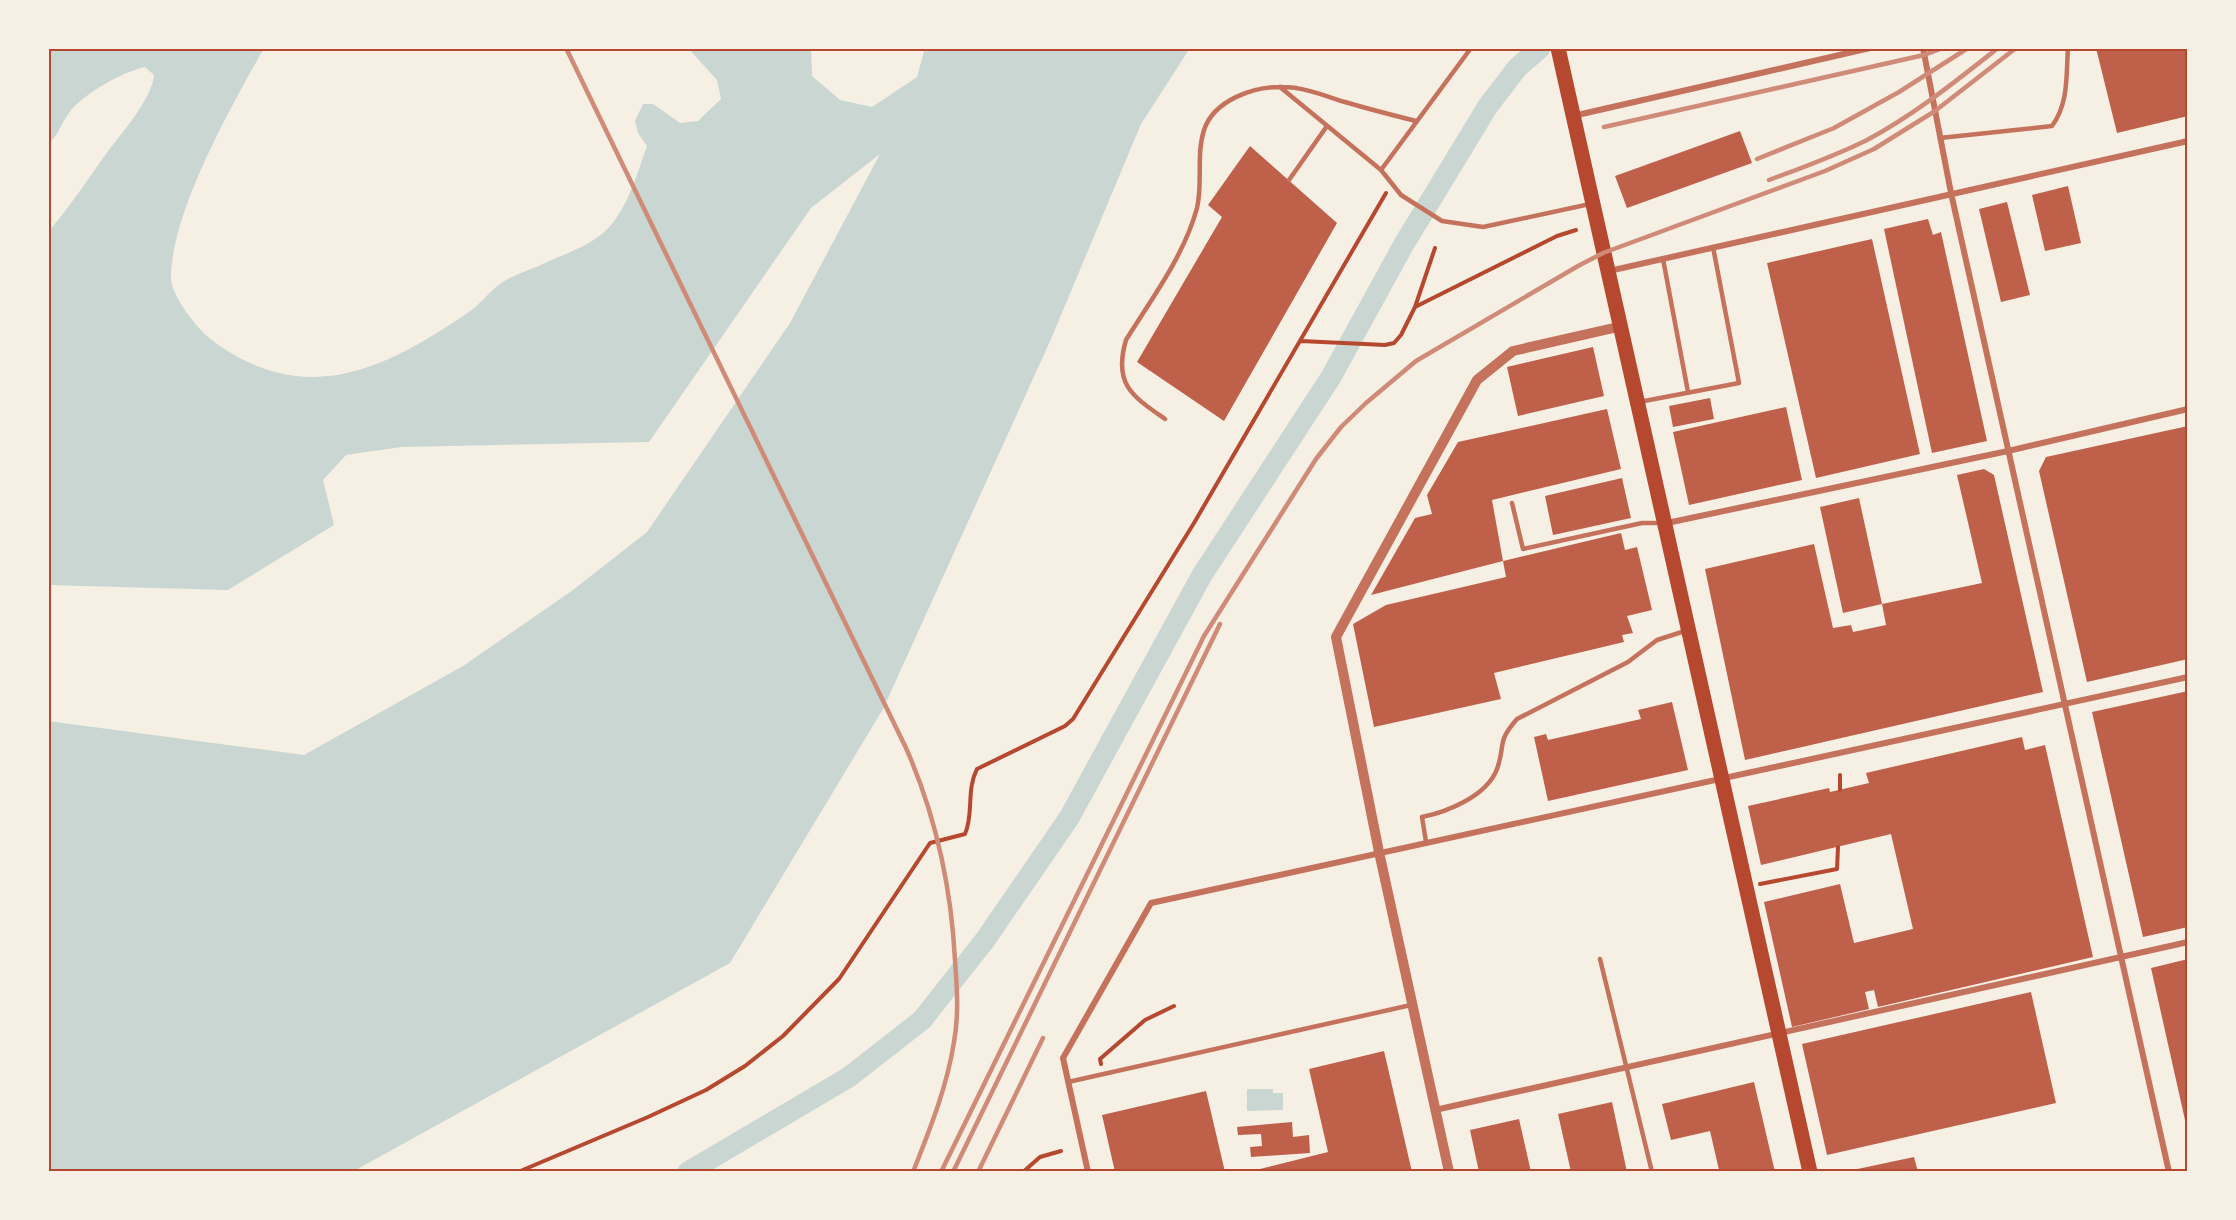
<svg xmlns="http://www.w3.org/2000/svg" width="2236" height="1220" viewBox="0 0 2236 1220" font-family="'IBM Plex Sans',sans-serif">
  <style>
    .water { fill: #c9d6d2 }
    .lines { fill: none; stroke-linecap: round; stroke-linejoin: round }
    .canal { stroke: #c9d6d2; stroke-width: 21 }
    .building { fill: #bf614a }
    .path { stroke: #b5482f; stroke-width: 4 }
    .service { stroke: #c5725c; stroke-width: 4.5 }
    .minor { stroke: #c5725c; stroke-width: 6 }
    .tertiary { stroke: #c5725c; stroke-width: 10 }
    .primary { stroke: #b5482f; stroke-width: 15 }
    .rail { stroke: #cf8b77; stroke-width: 4.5 }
    .neatline { fill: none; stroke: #b5482f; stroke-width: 2 }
  </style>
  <rect width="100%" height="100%" fill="#f6efe4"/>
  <path class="water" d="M48 48H264C231 107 171 212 171 278 171 296 198 330 213 341 304 408 382 371 466 314 479 306 488 293 500 284 512 275 531 270 545 263 563 255 586 247 602 234 627 213 636 176 647 146L638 133 635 121 643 104H653L680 123 698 121 721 99 717 80 688 48H811L812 76 840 100 872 107 917 77 925 48H1190L1141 124 1051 339 883 709 730 963 352 1172H48V721L304 755 463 666 573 590 647 532 790 323 880 154 811 208 649 442 401 447 346 455 323 480 334 525 228 590 48 585V232C70 207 87 180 106 154 121 134 152 99 154 75L145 67C124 71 81 95 69 113 61 124 58 135 48 145Z
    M1247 1089H1273V1093H1283V1110L1247 1111Z"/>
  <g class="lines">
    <path class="canal" d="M688 1172 849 1077 922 1020 985 940 1069 818 1202 575 1331 377 1404 244 1488 106 1518 67 1540 48"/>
  </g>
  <path class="building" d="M2096 48H2188V116L2117 133Z
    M1740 131 1752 163 1627 208 1615 176Z
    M1250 146 1337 223 1224 421 1137 362 1222 217 1208 205Z
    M2068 186 2081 243 2045 251 2032 195Z
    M2007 202 2030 295 2001 302 1979 209Z
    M1928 219 1933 235 1941 232 1987 441 1932 453 1884 229Z
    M1872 239 1920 454 1816 478 1767 263Z
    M1593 347 1604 396 1518 416 1507 367Z
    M1710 398 1714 419 1673 427 1669 406Z
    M1786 407 1802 480 1689 505 1673 432Z
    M1607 409 1621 469 1492 500 1503 561 1371 595 1415 518 1432 514 1427 495 1458 442Z
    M2188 426V659L2087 682 2039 471 2046 457Z
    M1984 469 1994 475 2043 692 1745 760 1705 569 1814 544 1833 628 1851 625 1853 632 1886 625 1882 604 1843 613 1820 507 1859 498 1882 604 1982 583 1957 475Z
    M1622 478 1631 518 1553 535 1545 496Z
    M1621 533 1625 550 1637 547 1652 610 1627 616 1633 633 1622 635 1624 642 1494 673 1501 699 1374 727 1353 624 1386 605 1506 577 1503 561Z
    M2188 691V927L2143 937 2092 712Z
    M1672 702 1688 770 1548 801 1534 737 1546 734 1548 740 1641 719 1638 710Z
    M2022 737 2025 750 2045 745 2093 957 1878 1007 1874 990 1865 992 1869 1009 1792 1027 1764 902 1840 884 1854 943 1913 929 1891 834 1761 865 1748 806 1829 788 1830 792 1869 783 1866 773Z
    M2188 959V1129H2187L2151 968Z
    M2031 992 2056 1103 1827 1155 1802 1044Z
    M1384 1051 1412 1172H1248L1328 1152 1309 1069Z
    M1754 1082 1775 1172H1713L1719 1170 1710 1131 1671 1140 1662 1104Z
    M1206 1091 1225 1172H1115L1102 1115Z
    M1612 1102 1627 1172H1571L1558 1114Z
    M1519 1119 1531 1172H1479L1470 1130Z
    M1292 1122 1293 1137 1309 1135 1310 1153 1251 1157 1250 1147 1262 1146 1261 1134 1238 1135 1237 1127Z
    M1914 1157 1918 1172H1848V1171Z"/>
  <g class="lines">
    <path class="path" d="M1415 307 1435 248
      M1301 341 1385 345 1394 343 1401 335 1415 307 1557 236 1576 230
      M1840 790V775
      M1760 884 1837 869 1838 847
      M1101 1064 1100 1059 1145 1020 1174 1006
      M518 1172 648 1117 706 1090 745 1066 783 1036 839 979 930 843 965 834C974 814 966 790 977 769L1065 726 1073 719 1194 523 1386 193
      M1023 1172 1040 1157 1061 1151"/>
    <path class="service" d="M1280 87 1381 170 1401 195 1442 221 1483 227 1590 204
      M1940 138 2052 126C2069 103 2066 75 2068 48
      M1381 170 1471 48
      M1289 180 1327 126
      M1663 259 1688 392
      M1639 402 1739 383 1713 247
      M1165 419C1132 396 1113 384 1126 340 1152 298 1184 256 1197 208 1203 183 1196 155 1204 130 1214 100 1254 86 1283 87 1304 87 1325 96 1345 102 1368 109 1392 115 1416 121
      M1512 503 1523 549 1642 523H1662
      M1426 842 1422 817C1447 812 1487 796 1497 769 1506 744 1496 743 1517 719L1628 662 1657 640 1685 631
      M1600 959 1652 1172
      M1068 1082 1411 1005"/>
    <path class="minor" d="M1923 48 1951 193 2169 1172
      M1573 116 1870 48
      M1609 271 2188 141
      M1667 523 2008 451 2188 409
      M1435 1110 2188 942
      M1088 1172 1063 1058 1151 903 2188 677"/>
    <path class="tertiary" d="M1449 1172 1379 852 1336 637 1477 380 1513 351 1618 327"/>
    <path class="primary" d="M1558 48 1810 1172"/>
    <path class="rail" d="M566 48 906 748C936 816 951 885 955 960 957 987 959 1014 954 1042 947 1087 930 1129 913 1172
      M1604 127 1924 55 1943 48
      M1757 159 1834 128 1899 92 1968 48
      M1769 180C1802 168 1835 156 1867 140 1914 115 1956 81 1998 48
      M941 1172 1204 636 1316 459 1341 427 1366 403 1416 361 1578 266 1603 253 1825 171 1874 149 1935 111 2016 48
      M953 1172 1220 624
      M978 1172 1043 1038"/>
  </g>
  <rect width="2236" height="1220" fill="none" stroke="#f6efe4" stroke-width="99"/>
  <rect x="50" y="50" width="2136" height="1120" class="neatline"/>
</svg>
